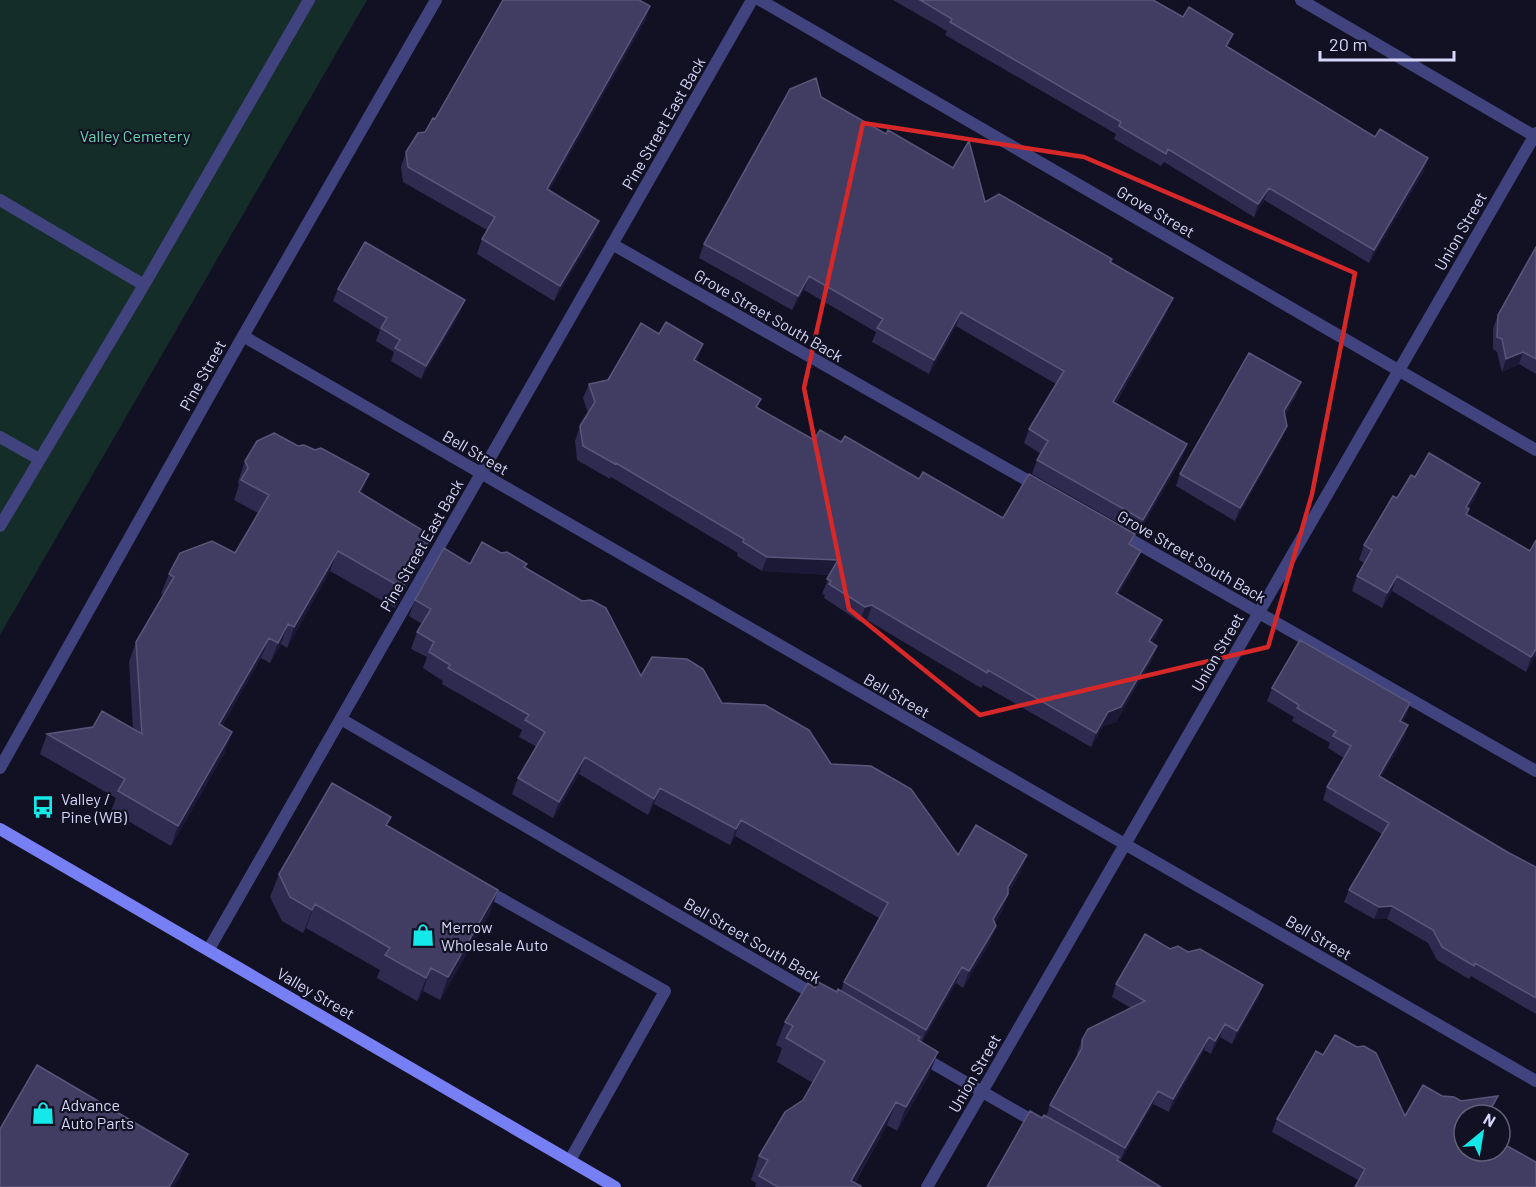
<svg xmlns="http://www.w3.org/2000/svg" width="1536" height="1187" viewBox="0 0 1536 1187" font-family="Barlow,sans-serif">
  <style>
    .green { fill: #142d29 }
    .lines { fill: none; stroke-linecap: round; stroke-linejoin: round }
    .lane { stroke: #40437e; stroke-width: 12 }
    .street { stroke: #40437e; stroke-width: 12 }
    .secondary { stroke: #767ff3; stroke-width: 12 }
    .wall { fill: #2f2b50 }
    .shaded-wall { fill: #1c1936 }
    .building { fill: #413d62; stroke: #58567a; stroke-width: 1.5 }
    .marked { fill: none; stroke: #d62828; stroke-width: 4.5; stroke-linejoin: round }
    .labels { text-anchor: middle; dominant-baseline: central; stroke-width: 4.5; stroke-linejoin: round; paint-order: stroke }
    .street-label { font-size: 16px; fill: #d7d7fb; stroke: #121123 }
    .park-label { font-size: 16px; fill: #69d5b0; stroke: #121123 }
    .poi-label { font-size: 16px; fill: #d7d7fb; stroke: #121123; text-anchor: start }
  </style>
  <rect width="100%" height="100%" fill="#121123"/>
  <path class="green" d="M0 0H367L0 635Z"/>
  <g class="lines">
    <path class="lane" d="M1301 0 1536 137
      M0 200 144 285
      M612 244 1039 487
      M0 437 39 459
      M0 526 144 285 309 0
      M1119 533 1536 771
      M341 719 817 996
      M482 888 665 991 570 1160
      M209 949 752 0
      M920 1056 1040 1125"/>
    <path class="street" d="M760 0 1536 450
      M243 336 1536 1081
      M0 768 243 336 436 0
      M927 1187 1536 133"/>
    <path class="secondary" d="M0 829 615 1187"/>
  </g>
  <path class="wall" d="M893 0H1153L1424 171 1369 263 1264 200 1254 217 1164 162 1161 166 1114 139 1116 134 945 35 947 31Z
    M650 6 645 21 549 190 599 221 594 235 554 301 477 254 482 239 487 230 403 182 401 167 406 152 425 132 435 119Z
    M821 97 985 202 1111 262 1167 312 1116 403 1187 444 1182 458 1138 534 1032 474 1037 460 1041 454 1024 443 1029 429 1056 384 956 326 929 374 872 342 876 332 804 290 792 310 699 258 704 244Z
    M1536 247V374L1519 364 1502 372 1497 352 1493 349V328L1498 315Z
    M338 289 460 313 421 379 391 361 394 352 376 341 380 330 333 301Z
    M659 334 703 344 696 362 761 399 757 408 814 440 841 442 1003 518 1131 545 1135 566 1118 595 1157 635 1152 643 1157 646 1151 661 1116 722 1103 726 1091 747 983 685 981 688 867 620 860 622 824 598 825 595 822 594 830 575 762 571 737 556 738 553 611 477 610 479 577 460 575 441 580 426 588 413 583 398 589 384 608 380Z
    M1301 382 1296 395 1285 415 1282 438 1235 521 1176 486 1180 474Z
    M245 461 362 494 432 536 424 556 395 608 330 571 287 648 281 644 270 663 261 658 222 726 225 752 171 846 111 811 116 798 40 754 47 734 133 729 129 662 136 642 163 595 161 594 169 574 235 553 258 513 234 500 239 485 238 482Z
    M1415 477 1475 498 1469 508 1467 514 1530 551 1536 540V657L1535 656 1526 672 1392 591 1382 608 1352 591 1357 576 1364 563 1359 560 1364 545 1397 498Z
    M470 564 525 568 641 676 722 703 831 764 958 855 1021 871 1008 894 1002 911 995 923 996 926 990 942 963 988 956 983 922 1042 929 1075 897 1131 887 1125 855 1183 860 1187H755L756 1183 751 1180 759 1156 803 1100 813 1083 777 1062 782 1048 776 1045 785 1022 815 988 837 992 841 991 844 982 879 918 735 836 730 845 654 804 648 815 579 774 553 818 512 794 518 778 537 747 519 737 522 730 442 684 443 681 423 668 427 657 411 649 417 632 422 624 409 616 415 600Z
    M1272 688 1410 703 1406 716 1402 722 1404 738 1381 777 1509 853 1536 867V1014L1471 976 1469 979 1437 960 1428 943 1387 919H1374L1344 902 1349 890 1382 834 1323 800 1327 787 1344 758 1328 748 1330 743 1292 721 1294 717 1267 701Z
    M391 817 387 826 490 913 440 1000 423 991 417 1001 377 978 380 970 306 928 303 933 282 921 270 897 279 874Z
    M1170 949 1188 952 1263 985 1258 998 1232 1044 1220 1037 1211 1054 1204 1050 1169 1112 1153 1104 1121 1160 1118 1159V1161L1042 1118 1046 1116 1050 1105 1077 1057V1053L1082 1040 1131 1008 1112 997 1116 984Z
    M1498 1096 1493 1109 1358 1180 1272 1132 1277 1119 1405 1116 1461 1101Z"/>
  <path class="shaded-wall" d="M650 6 645 21 542 204 547 189Z
    M1233 34 1229 46 1221 59 1226 46Z
    M1428 158 1424 171 1369 263 1374 250Z
    M1269 188 1264 200 1254 217 1258 204Z
    M599 221 594 235 554 301 560 286Z
    M809 276 804 290 792 310 798 296Z
    M1173 298 1167 312 1108 416 1113 402Z
    M465 300 460 313 421 379 426 366Z
    M961 312 956 326 929 374 934 360Z
    M703 344 698 359 689 375 694 360Z
    M1523 352 1519 364 1502 372 1506 359Z
    M1301 382 1296 395 1279 424 1284 411Z
    M1287 426 1282 438 1235 521 1240 508Z
    M1187 444 1182 458 1138 534 1143 520Z
    M369 474 361 495 359 492Z
    M1480 483 1475 498 1461 522 1466 507Z
    M432 536 424 556 395 608 402 588Z
    M338 551 330 571 287 648 294 627Z
    M1141 551 1135 566 1110 608 1116 593Z
    M767 557 838 560 833 575 762 571Z
    M1397 576 1392 591 1382 608 1387 593Z
    M872 605 867 620 860 622 865 607Z
    M1162 620 1157 635 1144 656 1149 641Z
    M288 624 281 644 270 663 278 643Z
    M269 638 261 658 211 745 219 724Z
    M1157 646 1151 661 1116 722 1103 726 1091 747 1096 733 1108 712Z
    M1536 649 1535 656 1526 672 1531 657Z
    M1410 703 1406 716 1396 733 1400 721Z
    M1408 725 1404 738 1374 789 1379 776Z
    M232 732 225 752 171 846 178 826Z
    M585 757 579 774 553 818 559 802Z
    M660 788 654 804 648 815 654 799Z
    M741 820 735 836 730 845 736 829Z
    M1027 855 1021 871 1002 903 1008 887Z
    M498 890 490 913 440 1000 448 977Z
    M1008 894 1002 911 987 936 993 919Z
    M315 904 306 928 303 933 312 910Z
    M1392 906 1387 919H1374L1379 907Z
    M996 926 990 942 963 988 969 971Z
    M962 967 956 983 920 1046 926 1030Z
    M431 968 423 991 417 1001 426 978Z
    M1263 985 1258 998 1232 1044 1237 1031Z
    M1225 1024 1220 1037 1211 1054 1215 1041Z
    M1209 1037 1204 1050 1169 1112 1173 1099Z
    M938 1052 929 1075 897 1131 906 1107Z
    M1158 1091 1153 1104 1121 1160 1125 1148Z
    M1498 1096 1493 1109 1489 1115H1487Z
    M896 1102 887 1125 852 1187 851 1181Z
    M188 1154 180 1177 174 1187H169Z"/>
  <path class="building" d="M503 0H639L650 6 547 189 599 221 560 286 482 239 495 217 408 167 406 152 418 133 425 132 433 118 435 119Z
    M920 0H1153L1183 17 1189 7 1233 34 1226 46 1375 137 1380 129 1428 158 1374 250 1269 188 1258 204 1168 149 1166 154 1119 126 1121 122 950 22 952 19Z
    M816 78 821 97 886 134 888 130 953 168 969 141 985 202 999 194 1112 259 1110 262 1173 298 1113 402 1187 444 1143 520 1037 460 1048 441 1029 429 1064 371 961 312 934 360 877 328 883 319 809 276 798 296 704 244 790 89Z
    M365 242 465 300 426 366 395 348 400 340 381 328 387 318 338 289Z
    M1536 247V359L1523 352 1506 359 1502 339 1497 337 1498 315Z
    M666 322 703 344 694 360 761 399 756 407 814 440 820 430 841 442 845 436 919 479 923 472 1003 518 1029 474 1135 534 1129 544 1141 551 1116 593 1162 620 1149 641 1157 646 1121 707 1108 712 1096 733 988 670 987 673 872 605 865 607 829 584 831 581 827 579 838 560 767 557 743 542 744 539 616 463 615 464 583 446 580 426 595 402 589 384 608 380 641 323 659 334Z
    M1249 353 1301 382 1284 411 1287 426 1240 508 1180 474Z
    M274 433 298 446 304 445 315 450 321 448 369 474 359 492 432 536 402 588 338 551 294 627 288 624 278 643 269 638 219 724 232 732 178 826 118 791 125 779 47 734 93 727 102 711 142 734 136 642 174 577 169 574 180 553 212 541 235 553 269 495 241 480 248 468 245 461 257 441Z
    M1429 453 1480 483 1466 507 1469 509 1466 514 1530 551 1536 540V649L1531 657 1397 576 1387 593 1357 576 1372 550 1364 545 1393 496 1397 498 1411 475 1415 477Z
    M482 542 501 553 507 552 527 564 524 567 582 601 591 600 606 608 641 676 652 657 687 659 703 669 722 703 765 705 809 730 831 764 871 766 911 789 958 855 976 825 1027 855 1008 887V894L993 919 996 926 969 971 962 967 926 1030 844 982 888 903 741 820 736 829 660 788 654 799 585 757 559 802 518 778 545 732 525 720 529 715 448 668 450 665 429 652 434 642 417 632 431 609 415 600 444 548 470 564Z
    M1300 640 1410 703 1400 721 1408 725 1379 776 1509 853 1536 867V998L1475 963 1474 966 1442 947 1433 930 1392 906 1379 907 1349 890 1389 823 1327 787 1351 746 1333 736 1336 731 1297 708 1299 705 1272 688Z
    M332 783 391 817 386 825 498 890 448 977 431 968 426 978 385 955 390 948 315 904 312 910 290 897 279 874Z
    M1145 934 1170 949 1178 946 1188 952 1200 949 1263 985 1237 1031 1225 1024 1215 1041 1209 1037 1173 1099 1158 1091 1125 1148 1050 1105 1082 1048V1040L1088 1029 1145 1001 1116 984Z
    M818 982 837 992 838 989 920 1037 918 1040 938 1052 906 1107 896 1102 851 1181 861 1186 860 1187H778L759 1176 768 1160 759 1156 785 1112 803 1100 825 1061 786 1038 793 1026 785 1022 808 983 815 988Z
    M1335 1035 1357 1047 1364 1046 1376 1053 1405 1116 1423 1085 1442 1096 1454 1097 1461 1101 1498 1096 1487 1115H1464V1151H1500V1142L1536 1162V1187H1355L1365 1169 1277 1119 1316 1051 1323 1055Z
    M37 1065 188 1154 169 1187H0V1129Z
    M1030 1111 1042 1118 1044 1115 1119 1157 1117 1160 1161 1187H987Z"/>
  <path class="marked" d="M863 123 1084 157 1355 273 1312 494 1268 647 980 715 849 609 804 388Z"/>
  <defs>
    <g id="bus-bare" transform="scale(1.8)"><path d="M-5-6H5V4H4V6H2V4H-2V6H-4V4H-5ZM-3.5-4V0h7V-4ZM-3.5 1.2v1.5H-2V1.2ZM2 1.2v1.5H3.5V1.2Z" fill="#15e8e9" stroke="#121123" stroke-width="2.5" paint-order="stroke"/></g>
    <g id="shop-bare" transform="scale(1.8)"><path d="M-5-2.5h2.3a2.7 3.5 0 0 1 5.4 0H5L5.5 6h-11ZM-1.5-2.5h3a1.5 2.3 0 0 0-3 0Z" fill="#15e8e9" stroke="#121123" stroke-width="2.5" paint-order="stroke"/></g>
  </defs>
  <g fill-rule="evenodd">
    <use href="#bus-bare" x="43" y="807"/>
    <use href="#shop-bare" x="423" y="935"/>
    <use href="#shop-bare" x="43" y="1113"/>
  </g>
  <g class="labels">
    <g class="street-label">
      <text transform="translate(663 123) rotate(-60)">Pine Street East Back</text>
      <text transform="translate(1156 211) rotate(30)">Grove Street</text>
      <text transform="translate(1460 231) rotate(-60)">Union Street</text>
      <text transform="translate(769 315) rotate(30)">Grove Street South Back</text>
      <text transform="translate(202 375) rotate(-61)">Pine Street</text>
      <text transform="translate(476 452) rotate(30)">Bell Street</text>
      <text transform="translate(421 545) rotate(-60)">Pine Street East Back</text>
      <text transform="translate(1192 556) rotate(30)">Grove Street South Back</text>
      <text transform="translate(1217 652) rotate(-60)">Union Street</text>
      <text transform="translate(897 695) rotate(30)">Bell Street</text>
      <text transform="translate(1319 937) rotate(30)">Bell Street</text>
      <text transform="translate(753 940) rotate(30)">Bell Street South Back</text>
      <text transform="translate(316 993) rotate(30)">Valley Street</text>
      <text transform="translate(974 1073) rotate(-60)">Union Street</text>
    </g>
    <g class="park-label">
      <text x="135" y="135">Valley Cemetery</text>
    </g>
    <g class="poi-label">
      <text x="61" y="798">Valley /<tspan x="61" dy="18">Pine (WB)</tspan></text>
      <text x="441" y="926">Merrow<tspan x="441" dy="18">Wholesale Auto</tspan></text>
      <text x="61" y="1104">Advance<tspan x="61" dy="18">Auto Parts</tspan></text>
    </g>
  </g>
  <g transform="translate(1482 1133) rotate(30)"><circle r="28" fill="#121123" stroke="#616079" stroke-width="1.5"/>
  <path d="M0-4.5L10 22L0 15L-10 22Z" fill="#15e8e9"/>
  <text y="-9" font-size="16" font-weight="bold" text-anchor="middle" fill="#d7d7fb">N</text>
  </g>
  <path d="M1320 51v9h134v-9" fill="none" stroke="#d7d7fb" stroke-width="3"/>
  <text x="1329" y="51" font-size="18" fill="#d7d7fb" stroke="#121123" stroke-width="4.5" paint-order="stroke">20 m</text>
</svg>
